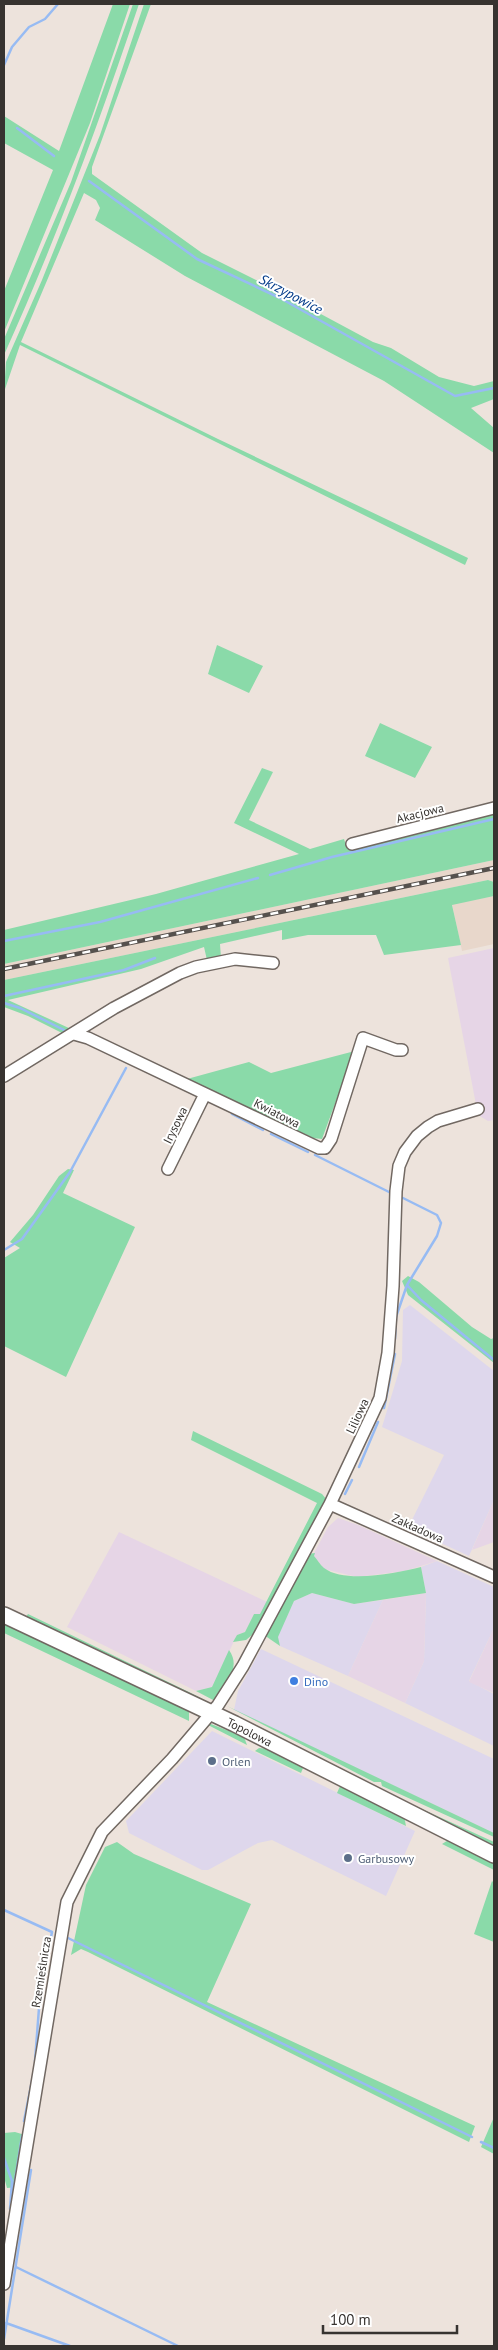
<svg xmlns="http://www.w3.org/2000/svg" width="498" height="2350" viewBox="0 0 498 2350" font-family="'PT Sans',sans-serif">
  <style>
    .commercial { fill: #ded7ec }
    .industrial { fill: #e6d5e6 }
    .built { fill: #e8d7cb }
    .green { fill: #8adaa9 }
    .lines { fill: none; stroke-linecap: round; stroke-linejoin: round }
    .stream { stroke: #97bbf3; stroke-width: 2.5 }
    .minor-casing { stroke: #716862; stroke-width: 14 }
    .secondary-casing { stroke: #716862; stroke-width: 18 }
    .minor { stroke: #fff; stroke-width: 11 }
    .secondary { stroke: #fff; stroke-width: 15 }
    .rail-casing { stroke: #56514d; stroke-width: 4.5 }
    .rail { stroke: #fff; stroke-width: 2.5; stroke-dasharray: 8; stroke-linecap: butt }
    .shop-dot { fill: #3f7fe0; stroke: #fff; stroke-width: 2 }
    .service-dot { fill: #5c6f8a; stroke: #fff; stroke-width: 2 }
    .labels { text-anchor: middle; dominant-baseline: central; stroke-width: 4; stroke-linejoin: round; paint-order: stroke }
    .street-label { font-size: 12px; fill: #373330; stroke: #fff }
    .shop-label { font-size: 12px; fill: #366cbe; stroke: #fff; text-anchor: start }
    .service-label { font-size: 12px; fill: #4e5e75; stroke: #fff; text-anchor: start }
    .water-label { font-size: 14px; font-style: italic; fill: #023a89; stroke: #fff }
  </style>
  <rect width="100%" height="100%" fill="#ede3dc"/>
  <path class="commercial" d="M410 1305 494 1371V1500L469 1556 408 1528 444 1455 382 1427 402 1361 403 1310Z
    M437 1561 494 1587V1628L469 1681 494 1694V1746L405 1703 424 1661 426 1593 421 1567Z
    M312 1593 354 1604 383 1600 348 1676 280 1646 277 1637 294 1601Z
    M261 1649 494 1759V1833L234 1710 238 1691Z
    M212 1731 415 1831 386 1896 272 1840 258 1843 208 1870H202L129 1833 126 1821Z"/>
  <path class="industrial" d="M494 948V1120L488 1121 478 1115 448 958Z
    M494 1500V1542L472 1550Z
    M338 1518 358 1525 437 1561 405 1571 357 1577 324 1569 313 1555 328 1527Z
    M119 1532 267 1602 260 1614H254L245 1632 237 1635 212 1687 196 1691 67 1627Z
    M426 1593 424 1661 405 1703 348 1676 383 1600Z
    M494 1628V1693L469 1682Z"/>
  <path class="built" d="M494 860V882L488 880 4 980V964Z
    M494 896V944L462 951 452 904Z"/>
  <path class="green" d="M113 4H130L90 123 4 332V291L53 170 4 143V116L59 151Z
    M133 4H139C99 123 56 240 4 355V339L71 182Z
    M144 4H151L92 167V174L202 253 278 291 373 342 391 348 439 377 474 386 494 381V399L471 408 494 428V453L384 381 185 276 95 220 100 208 96 200 84 193 21 342 218 439 468 558 465 565 20 345 4 392 6 362 42 280 100 135Z
    M217 645 263 666 249 693 208 674Z
    M380 723 432 747 415 778 365 756Z
    M262 768 273 772 249 820 310 849 344 839 347 848 494 814V860L4 964V930L156 894 299 854 234 823Z
    M488 880 494 882V896L452 905 461 945 384 955 376 935H308L282 940V930L220 944 221 958 207 960 204 947 141 969 8 1000 71 1029 64 1034 28 1016 4 1007V980Z
    M351 1052H354L322 1139 313 1138 187 1079 249 1062 271 1073Z
    M68 1169 74 1170 63 1193 135 1227 66 1377 4 1346V1258L20 1248 10 1242 33 1215 59 1176Z
    M408 1276 419 1282 472 1327 491 1339 494 1338V1363L408 1295 402 1281Z
    M193 1431 322 1494 327 1500 257 1631 246 1640 233 1642 237 1635 245 1632 254 1614H260L317 1503 191 1440Z
    M315 1553 314 1556C317 1559 320 1565 324 1568 345 1584 397 1573 421 1567L426 1593 354 1604 312 1593 294 1601 278 1637 280 1646 264 1635 308 1554Z
    M28 1614 195 1695 210 1703H206L25 1618Z
    M4 1620 189 1711V1721L4 1633Z
    M229 1650C242 1668 225 1685 215 1701L196 1691 212 1687Z
    M227 1706 494 1833V1837L382 1786 381 1782H374Z
    M211 1724 244 1737 247 1745 208 1725Z
    M259 1748C272 1748 294 1759 303 1768L301 1773 255 1751Z
    M341 1784 404 1816 406 1826 337 1793Z
    M387 1793 494 1842V1850Z
    M450 1839 494 1859V1870L442 1844Z
    M117 1842 134 1854 251 1904 207 2002 475 2126 469 2142 88 1952 81 1949 71 1955 86 1885 105 1847Z
    M492 1881 494 1883V1942L474 1934Z
    M494 2117V2154L481 2147Z
    M15 2132 25 2135 18 2187 7 2188 4 2177V2133Z"/>
  <g class="lines">
    <path class="stream" d="M4 65 12 47 29 27 45 19 58 4
      M17 128 54 156
      M89 181 197 259 280 298 455 396 494 388
      M270 875 332 857 494 819
      M4 941 100 922 258 878
      M4 996 124 970 155 958
      M4 1003 20 1008 64 1030
      M232 1114 263 1130
      M271 1134 308 1152
      M315 1155 389 1192
      M403 1198 437 1215 441 1223 437 1236 407 1285 421 1300 494 1360
      M4 1250 22 1239 70 1172 126 1068
      M395 1339 396 1317 407 1285
      M384 1408 395 1354
      M359 1467 378 1422
      M345 1494 352 1480
      M4 1910 52 1932 40 1995 35 2061
      M66 1937 472 2137
      M24 2121 33 2076
      M481 2142 494 2148
      M4 2158 12 2181 10 2209
      M11 2205 22 2136
      M16 2267 178 2346
      M6 2323 70 2346
      M4 2339 31 2170"/>
    <g class="minor-casing">
      <path id="minor" d="M352 844 494 808
        M74 1034 88 1038 319 1148H325L331 1139 363 1038 396 1050H402
        M4 1076 114 1008 180 973 196 967 235 959 273 963
        M168 1169 205 1094
        M330 1504 494 1577
        M4 2284 67 1902 102 1832 172 1759 218 1705 243 1666 330 1504 380 1398 388 1353 393 1286 396 1191 399 1166 405 1152 417 1136 428 1127 438 1121 478 1109"/>
    </g>
    <g class="secondary-casing">
      <g id="secondary">
        <path id="s1" d="M4 1615 235 1724 494 1855"/>
      </g>
    </g>
    <use href="#minor" class="minor"/>
    <use href="#secondary" class="secondary"/>
    <g class="rail-casing">
      <path id="rail" d="M4 969 494 868"/>
    </g>
    <use href="#rail" class="rail"/>
  </g>
  <circle class="shop-dot" cx="294" cy="1681" r="5"/>
  <g class="service-dot">
    <circle cx="212" cy="1761" r="5"/>
    <circle cx="348" cy="1858" r="5"/>
  </g>
  <g class="labels">
    <g class="street-label">
      <text transform="translate(420 813) rotate(-14)">Akacjowa</text>
      <text transform="translate(277 1113) rotate(27)">Kwiatowa</text>
      <text transform="translate(175 1125) rotate(-64)">Irysowa</text>
      <text transform="translate(357 1416) rotate(-65)">Liliowa</text>
      <text transform="translate(418 1528) rotate(24)">Zakładowa</text>
      <text stroke="none"><textPath href="#s1" startOffset="272">Topolowa</textPath></text>
      <text transform="translate(41 1972) rotate(-81)">Rzemieślnicza</text>
    </g>
    <g class="shop-label">
      <text x="304" y="1681">Dino</text>
    </g>
    <g class="service-label">
      <text x="222" y="1761">Orlen</text>
      <text x="358" y="1858">Garbusowy</text>
    </g>
    <g class="water-label">
      <text transform="translate(291 294) rotate(28)">Skrzypowice</text>
    </g>
  </g>
  <rect width="498" height="2350" fill="none" stroke="#373330" stroke-width="10"/>
  <path d="M323 2325v8h134v-8" fill="none" stroke="#373330" stroke-width="2.5"/>
  <text x="330" y="2325" font-size="15" fill="#373330" stroke="#ffffff" stroke-width="4" paint-order="stroke">100 m</text>
</svg>
